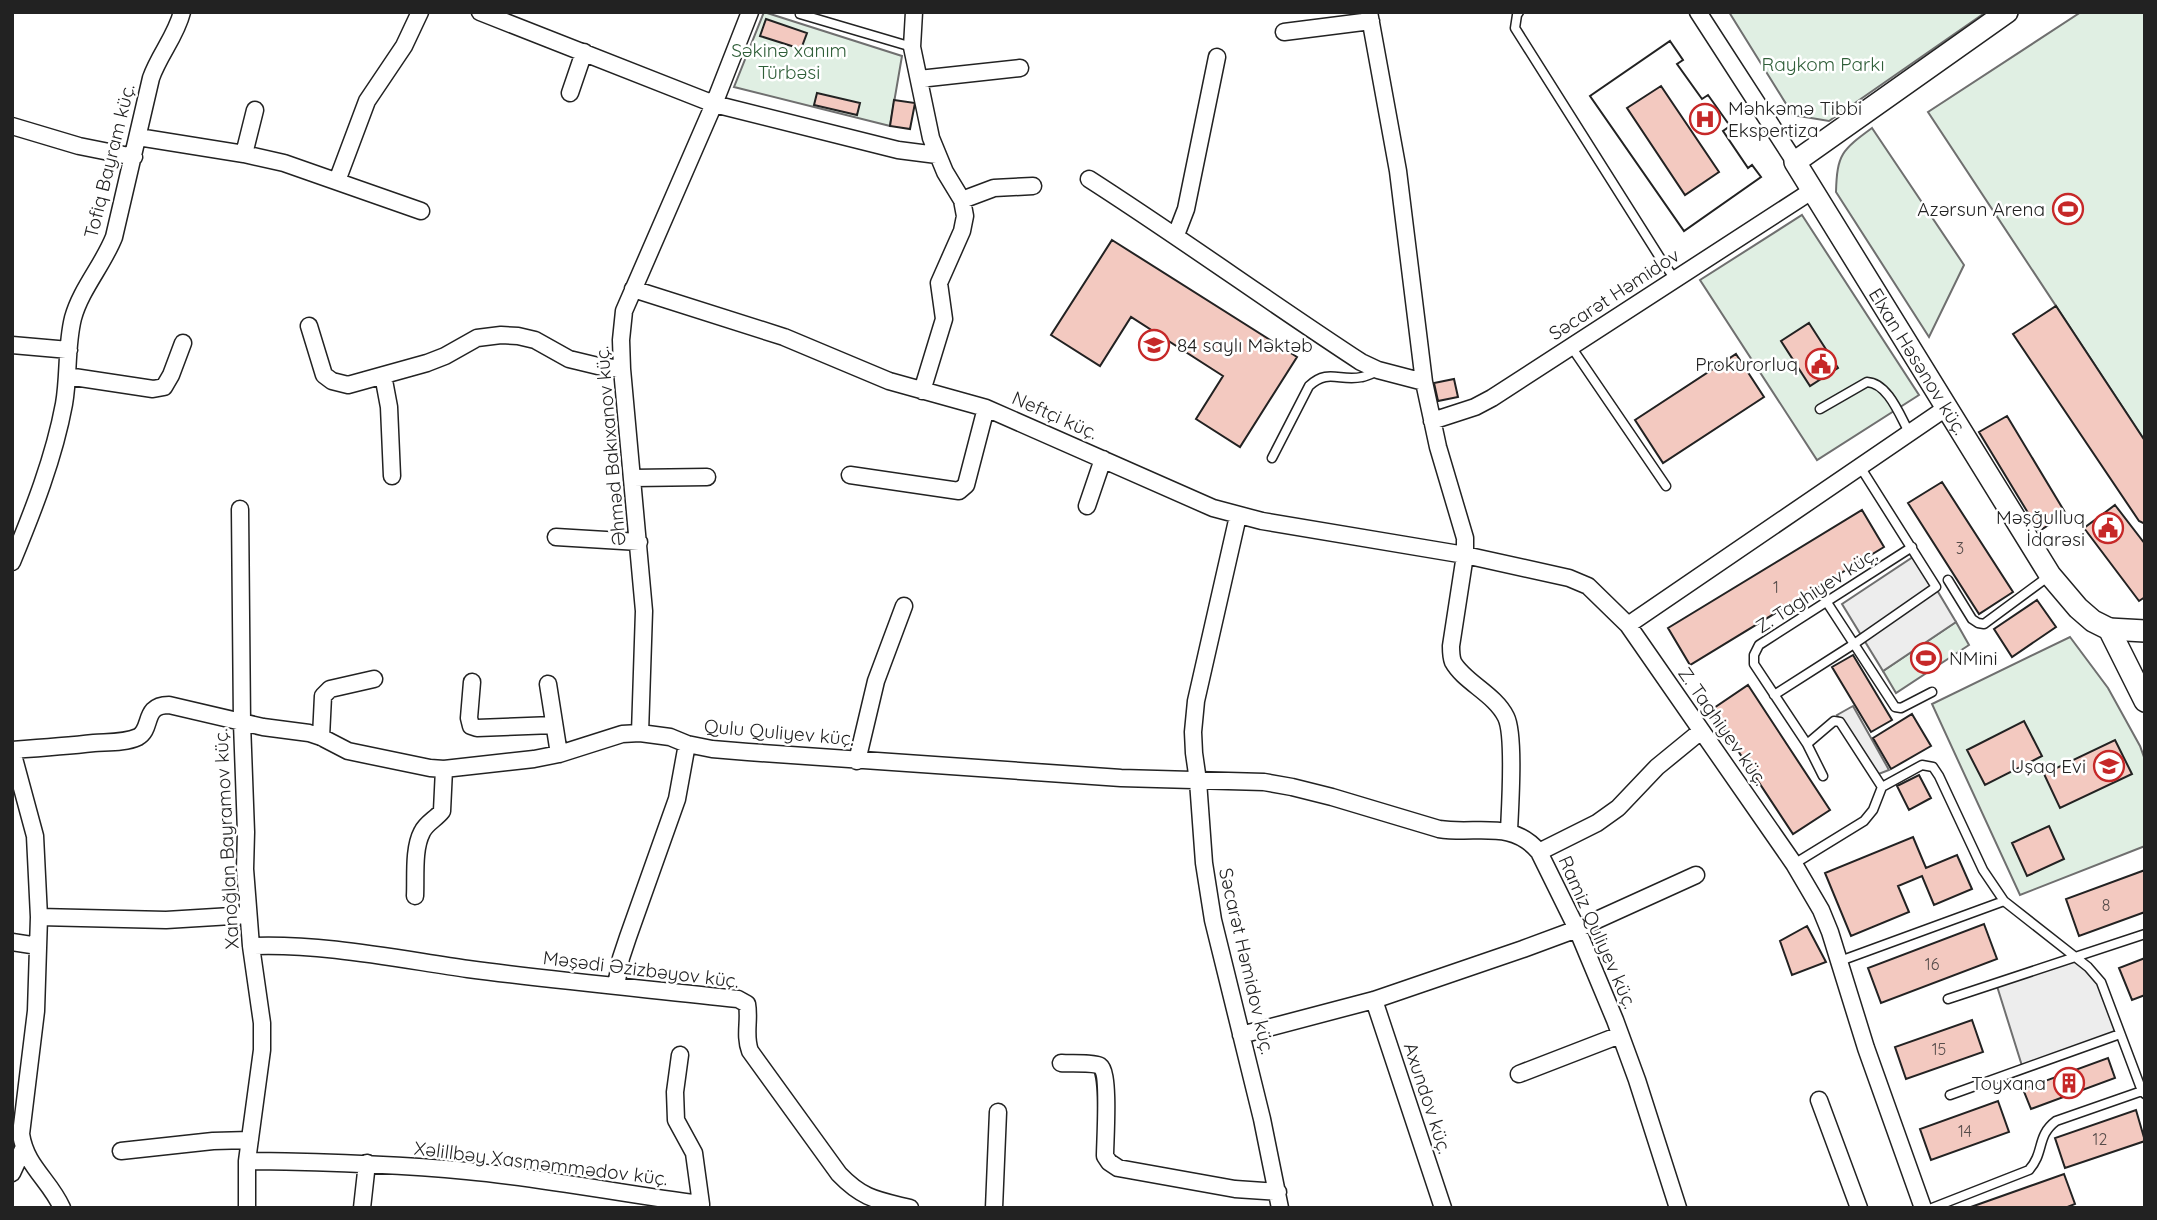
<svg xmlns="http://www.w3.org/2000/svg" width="2157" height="1220" viewBox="0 0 2157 1220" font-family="Quicksand,sans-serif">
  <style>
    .green { fill: #e0efe3; stroke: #6f6f6f; stroke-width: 2 }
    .parking { fill: #ededed; stroke: #6f6f6f; stroke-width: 2 }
    .building { fill: #f3c9c0; stroke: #222; stroke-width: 2; fill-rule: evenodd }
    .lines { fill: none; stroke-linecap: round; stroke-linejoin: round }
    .service-casing { stroke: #222; stroke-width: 11 }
    .minor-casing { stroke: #222; stroke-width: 19 }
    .tertiary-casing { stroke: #222; stroke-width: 24 }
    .service { stroke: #fff; stroke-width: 8 }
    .minor { stroke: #fff; stroke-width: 16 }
    .tertiary { stroke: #fff; stroke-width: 21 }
    .labels { text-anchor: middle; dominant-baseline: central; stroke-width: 5; stroke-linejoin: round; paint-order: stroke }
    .number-label { font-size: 16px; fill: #564c4a }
    .park-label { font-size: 19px; fill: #2f5e38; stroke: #fff }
    .poi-label { font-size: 19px; fill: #222; stroke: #fff; text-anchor: end }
    .street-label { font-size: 19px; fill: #222; stroke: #fff }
  </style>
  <rect width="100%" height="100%" fill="#fff"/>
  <path class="green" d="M764 12 902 56 890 126 734 87Z
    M1729 12H1986L1829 121 1793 115Z
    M2081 12H2145V441L1928 112Z
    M1872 128 1964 265 1929 337 1836 192C1837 154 1842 150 1872 128Z
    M1802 215 1919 395 1817 460 1700 280Z
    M1956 622 1969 645 1896 693 1883 671Z
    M2070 637 2108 688 2140 746 2145 760V846L2020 895 1932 704Z"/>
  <path class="parking" d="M1916 555 1956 622 1883 671 1842 604Z
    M1853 706 1889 770 1876 775 1837 715Z
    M2075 958 2101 982 2120 1034 2023 1069 1996 983Z"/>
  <path class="building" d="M766 19 807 33 801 49 760 36Z
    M1670 41 1683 60 1677 64 1702 99 1708 95 1730 126 1723 131 1748 168 1752 165 1761 177 1684 231 1590 96ZM1661 86 1719 172 1685 195 1627 108Z
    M1670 41 1683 60 1677 64 1702 99 1708 95 1730 126 1723 131 1748 168 1752 165 1761 177 1684 231 1590 96Z
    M817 93 860 103 857 115 814 105Z
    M894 100 915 103 910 129 890 126Z
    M1112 240 1297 357 1240 447 1196 419 1223 376 1131 317 1100 366 1051 335Z
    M2056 306 2145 441V524L2139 521 2013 334Z
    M1809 323 1838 368 1810 386 1781 341Z
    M1736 354 1764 397 1663 463 1635 420Z
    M1454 379 1458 397 1438 401 1434 383Z
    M2007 416 2066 514 2039 531 1979 432Z
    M1942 482 2013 592 1979 614 1908 503Z
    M2115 505 2145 544V597L2139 601 2084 528Z
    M1862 510 1884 547 1690 665 1668 628Z
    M2037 600 2056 627 2012 657 1994 629Z
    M1853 655 1892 720 1871 732 1832 667Z
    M1748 685 1830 810 1793 834 1711 710Z
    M1912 714 1931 746 1891 769 1873 738Z
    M2024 721 2042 756 1985 785 1967 750Z
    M2115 740 2132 774 2060 808 2044 774Z
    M1919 775 1931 798 1909 810 1897 786Z
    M2049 826 2064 859 2027 876 2012 843Z
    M1913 837 1926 868 1957 855 1972 889 1934 905 1922 876 1898 886 1909 912 1851 936 1825 873Z
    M2145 870V912L2079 936 2066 899Z
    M1984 924 1997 959 1881 1003 1868 968Z
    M1807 926 1826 962 1792 975 1780 941Z
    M2145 958V995L2132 1000 2119 968Z
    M1972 1020 1983 1052 1906 1079 1895 1047Z
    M2108 1058 2115 1078 2031 1109 2023 1089Z
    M1998 1101 2009 1132 1931 1160 1920 1129Z
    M2136 1110 2145 1141 2065 1168 2055 1138Z
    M2064 1174 2075 1204 2065 1208H1968Z"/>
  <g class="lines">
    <g class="service-casing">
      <path id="service" d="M1519 12 1517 15 1515 28 1664 264 1675 279
        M800 14 912 47
        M1572 348 1666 486
        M1820 409 1867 382C1888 383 1900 416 1909 432
        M1272 458 1309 386C1328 368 1340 382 1362 377 1367 376 1373 373 1378 371
        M1948 580 1972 619 1978 623 1984 624 2049 576
        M1826 601 1895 707 1901 708 1932 692
        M1774 695 1854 644 1936 587 1859 465
        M1807 744 1823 776
        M1882 787 1840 722 1834 721 1807 744 1754 664V655L1759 645 1912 547
        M1794 864 1864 821 1873 810 1882 787 1922 765 1933 767 1939 776 1983 870 2004 901 2088 967 2101 982 2142 1091 2145 1094
        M1840 961 2004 901
        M1948 999 2145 934
        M1950 1095 2120 1034
        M1932 1208 2029 1170C2045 1152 2036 1136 2056 1121L2142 1091"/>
    </g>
    <g class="minor-casing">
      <path id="minor" d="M480 12 714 104 898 150 937 155
        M914 12 912 47 931 138 945 172 962 200 965 216 962 231 939 283 944 319 922 391
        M1369 12 1398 171 1424 382 1438 447 1465 538V555L1451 646C1451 651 1451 657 1453 662 1464 682 1495 694 1506 717 1515 735 1510 807 1509 831
        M1698 12 1795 162
        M1284 32 1371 21
        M919 79 1020 68
        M570 93 584 52
        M12 126 79 146 134 157
        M138 137 244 154 284 163 421 211
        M244 154 255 110
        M1089 179C1181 238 1269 302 1361 362L1378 370 1424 382
        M337 181 367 101 404 46 420 12
        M962 200 994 188 1033 186
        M1176 235 1186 209 1217 57
        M633 289 784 337 889 381 986 408 1213 508 1262 521 1465 555 1569 578 1588 586 1628 625
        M309 326 324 375 332 381 348 385 427 363 445 356 477 338 501 335 518 336 535 340 569 359 598 366 622 369
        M12 345 69 350
        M383 375 389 407 392 476
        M67 376 153 389 164 387 171 375 183 343
        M1432 421 1475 407 1492 398 1813 190
        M850 475 959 491 966 485 986 408
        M633 478 707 477
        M1087 506 1103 459
        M240 509 242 723 246 832 245 869 251 946 262 1023V1050L247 1161V1208
        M1238 516 1196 701 1193 732 1194 753 1198 781 1204 863 1213 920 1262 1119 1280 1208
        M556 537 639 542
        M12 562C33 511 54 458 64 404 69 376 66 346 73 318 81 289 103 265 114 237L151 78C159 55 176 36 182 12
        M472 682 469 718 471 726 477 728 554 725
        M548 684 559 754
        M640 733 644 611 622 369 621 340 624 311 714 104 750 12
        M321 737 323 696 330 689 374 679
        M12 750C40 748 67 746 94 743 108 742 125 743 138 737 153 729 142 705 169 705L263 727 309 733 321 737 348 751 430 768 444 769 534 759 559 754 622 734 640 733 670 737 687 744 712 749 748 752 1121 778 1264 782 1292 787 1332 797 1439 829C1476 835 1512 819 1539 852L1577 929 1615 1020 1637 1080 1678 1208
        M12 751 35 836 39 917 36 1011 21 1134C26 1167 49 1179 62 1208
        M857 761 876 681 904 606
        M1539 852 1597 823 1618 808 1657 767 1701 731
        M415 896C416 877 413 849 422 832 426 823 436 819 442 811L444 769
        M39 917 166 920 248 915
        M12 942 38 946
        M251 946C321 943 398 959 468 969 558 981 648 989 738 999L747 1004C750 1020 744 1035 750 1051L839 1174C863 1199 877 1200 910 1208
        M616 986 621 958 628 937 677 799 687 744
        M1374 1000 1443 1208
        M1241 1035 1374 1000 1523 949 1577 929 1696 875
        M680 1055 675 1092 676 1120 694 1153 701 1204
        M1061 1063C1069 1064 1093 1062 1100 1066 1110 1073 1105 1141 1105 1156L1109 1162 1118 1168 1235 1189 1278 1192
        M1519 1074 1620 1035
        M1819 1100 1859 1208
        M121 1151 213 1141 250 1140
        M247 1161C321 1162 394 1164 467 1171 545 1178 623 1194 701 1204V1208
        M12 1173 23 1149
        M362 1208 367 1163
        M994 1208 998 1112
        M1923 1208 1866 1048 1830 932 1821 910 1794 864 1628 625 1946 408"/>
    </g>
    <g class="tertiary-casing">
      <g id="tertiary">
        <path id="s1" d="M2007 12 1795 162 2050 575 2078 608 2093 621 2109 629 2145 701"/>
        <path d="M2109 629 2145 631"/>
      </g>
    </g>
    <use href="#service" class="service"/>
    <use href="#minor" class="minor"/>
    <use href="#tertiary" class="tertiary"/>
  </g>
  <defs>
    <g id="hospital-ring" transform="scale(1.575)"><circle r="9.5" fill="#fff" stroke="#c62828" stroke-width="1.5"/><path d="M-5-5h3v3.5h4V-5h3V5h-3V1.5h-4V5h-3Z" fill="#c62828"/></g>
    <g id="stadium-ring" transform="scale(1.575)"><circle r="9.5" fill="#fff" stroke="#c62828" stroke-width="1.5"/><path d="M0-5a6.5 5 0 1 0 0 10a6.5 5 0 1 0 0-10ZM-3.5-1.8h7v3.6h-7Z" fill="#c62828"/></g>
    <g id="school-ring" transform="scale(1.575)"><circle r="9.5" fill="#fff" stroke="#c62828" stroke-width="1.5"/><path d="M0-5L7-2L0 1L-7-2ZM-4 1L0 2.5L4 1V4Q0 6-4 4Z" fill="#c62828"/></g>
    <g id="civic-ring" transform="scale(1.575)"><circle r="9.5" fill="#fff" stroke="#c62828" stroke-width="1.5"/><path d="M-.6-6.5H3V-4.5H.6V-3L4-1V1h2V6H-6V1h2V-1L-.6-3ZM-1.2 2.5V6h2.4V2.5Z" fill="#c62828"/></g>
    <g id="building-ring" transform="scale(1.575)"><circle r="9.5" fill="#fff" stroke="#c62828" stroke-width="1.5"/><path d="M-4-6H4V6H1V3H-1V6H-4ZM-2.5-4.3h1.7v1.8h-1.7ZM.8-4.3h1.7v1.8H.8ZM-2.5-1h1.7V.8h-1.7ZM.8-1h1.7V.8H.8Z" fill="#c62828"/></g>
  </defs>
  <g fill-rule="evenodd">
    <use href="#hospital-ring" x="1705" y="119"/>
    <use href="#stadium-ring" x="2068" y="209"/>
    <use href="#school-ring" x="1154" y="345"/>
    <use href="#civic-ring" x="1821" y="364"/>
    <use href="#civic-ring" x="2108" y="528"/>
    <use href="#stadium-ring" x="1926" y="658"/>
    <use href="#school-ring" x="2109" y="766"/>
    <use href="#building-ring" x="2069" y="1083"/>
  </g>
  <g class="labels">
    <g class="number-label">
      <text x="1960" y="548">3</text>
      <text x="1776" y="587">1</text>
      <text x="2106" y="905">8</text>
      <text x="1932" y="964">16</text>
      <text x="1939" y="1049">15</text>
      <text x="1965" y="1131">14</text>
      <text x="2100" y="1139">12</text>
    </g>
    <g class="park-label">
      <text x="789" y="50">Səkinə xanım<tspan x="789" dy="22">Türbəsi</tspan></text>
      <text x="1823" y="64">Raykom Parkı</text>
    </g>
    <g class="poi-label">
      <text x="1728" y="108" text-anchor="start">Məhkəmə Tibbi<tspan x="1728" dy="22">Ekspertiza</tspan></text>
      <text x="2045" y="209">Azərsun Arena</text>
      <text x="1177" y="345" text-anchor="start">84 saylı Məktəb</text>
      <text x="1798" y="364">Prokurorluq</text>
      <text x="2085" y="517">Məşğulluq<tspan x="2085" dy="22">İdarəsi</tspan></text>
      <text x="1949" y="658" text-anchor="start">NMini</text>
      <text x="2086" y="766">Uşaq Evi</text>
      <text x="2046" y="1083">Toyxana</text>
    </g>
    <g class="street-label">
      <text transform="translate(109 161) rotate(-76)">Tofiq Bayram küç.</text>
      <text transform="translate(1614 294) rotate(-33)">Səcarət Həmidov</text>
      <text stroke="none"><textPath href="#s1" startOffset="494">Elxan Həsənov küç.</textPath></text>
      <text transform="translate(1055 415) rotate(24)">Neftçi küç.</text>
      <text transform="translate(610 446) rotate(-95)">Əhməd Bakıxanov küç.</text>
      <text transform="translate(1816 590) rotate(-33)">Z. Taghiyev küç,</text>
      <text transform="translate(1723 726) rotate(55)">Z. Taghiyev küç.</text>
      <text transform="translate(779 732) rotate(5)">Qulu Quliyev küç.</text>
      <text transform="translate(226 839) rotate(-93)">Xanoğlan Bayramov küç.</text>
      <text transform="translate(1598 932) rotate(66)">Ramiz Quliyev küç.</text>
      <text transform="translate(1247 961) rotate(77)">Səcarət Həmidov küç.</text>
      <text transform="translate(641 969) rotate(7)">Məşədi Əzizbəyov küç.</text>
      <text transform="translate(1428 1098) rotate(72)">Axundov küç.</text>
      <text transform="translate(541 1163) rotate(7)">Xəlillbəy Xasməmmədov küç.</text>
    </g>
  </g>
  <rect width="2157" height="1220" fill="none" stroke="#222222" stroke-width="28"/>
</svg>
